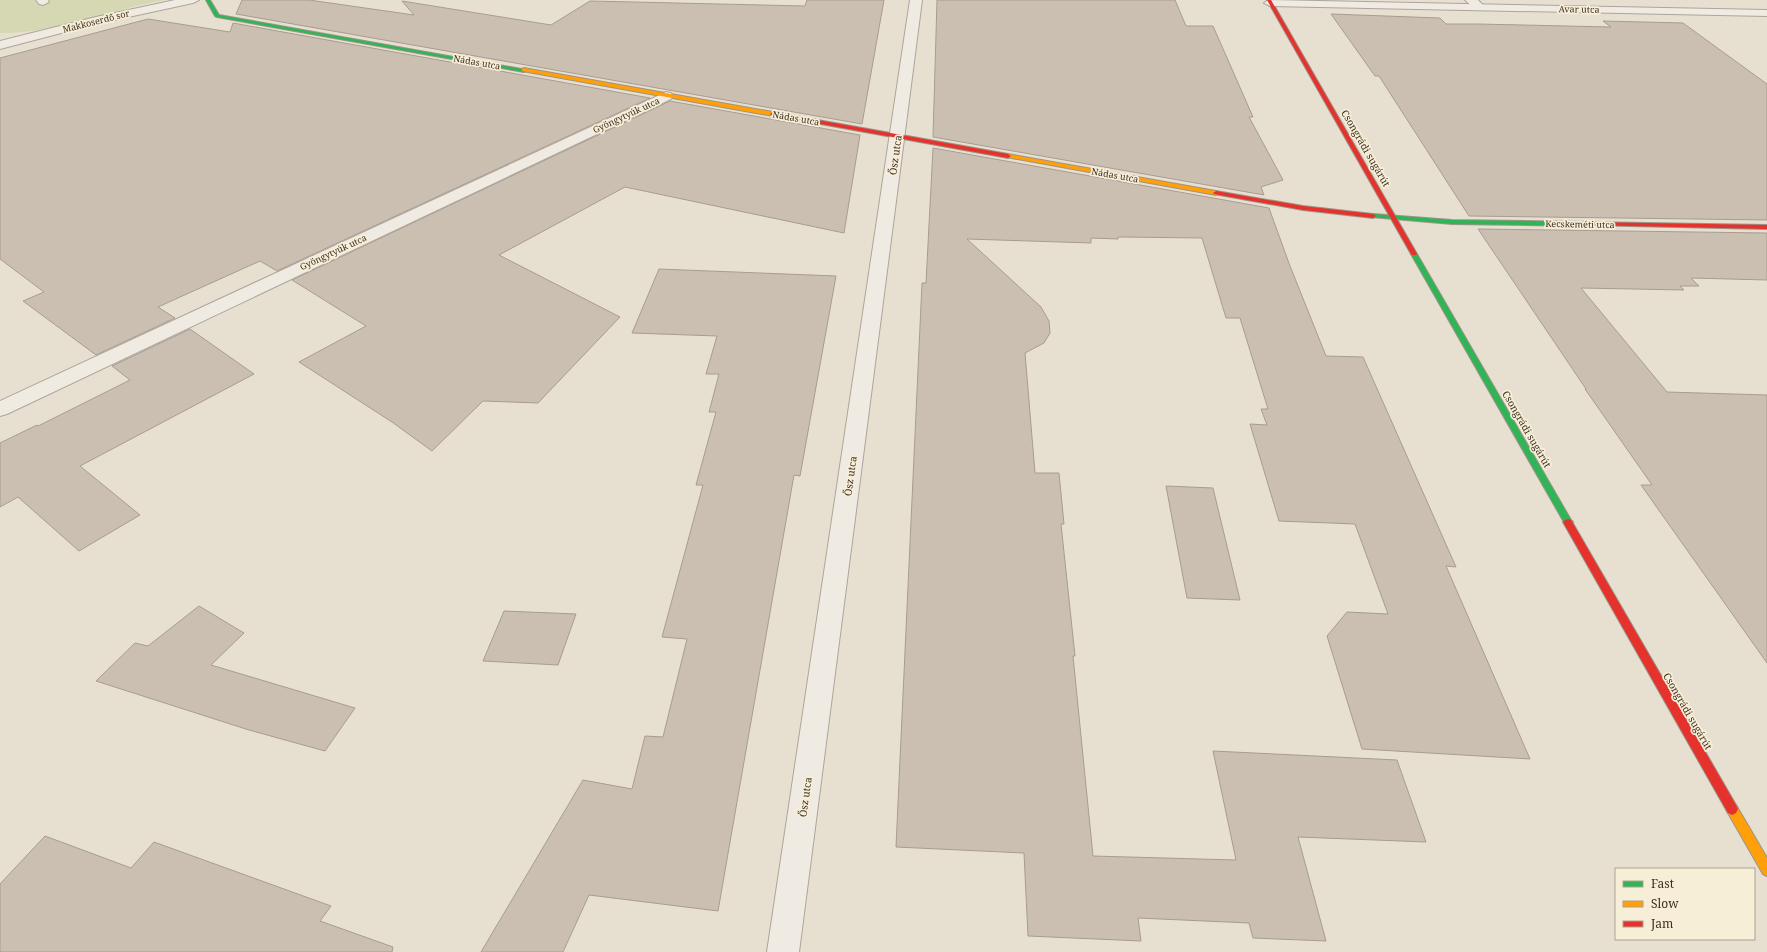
<svg xmlns="http://www.w3.org/2000/svg" width="1767" height="952" viewBox="0 0 1767 952" font-family="'Noto Serif',serif">
  <style>
    .green { fill: #d6d7b3 }
    .building { fill: #cbbfb2; stroke: #a89c90 }
    .lines { fill: none; stroke-linecap: round; stroke-linejoin: round }
    .lane-casing { stroke: #ada599; stroke-width: 2 }
    .street-casing { stroke: #ada599; stroke-width: 2 }
    .fast-casing { stroke: #9c958a; stroke-width: 2 }
    .slow-casing { stroke: #9c958a; stroke-width: 2 }
    .jam-casing { stroke: #9c958a; stroke-width: 2 }
    .lane { fill: #efebe3; fill-rule: evenodd }
    .street { fill: #efebe3; fill-rule: evenodd }
    .fast { fill: #30b455; fill-rule: evenodd }
    .slow { fill: #ff9f0a; fill-rule: evenodd }
    .jam { fill: #e5322d; fill-rule: evenodd }
    .labels { text-anchor: middle; dominant-baseline: central; stroke-width: 3.5; stroke-linejoin: round; paint-order: stroke }
    .far-street-label { font-size: 9px; fill: #3d2e20; stroke: #f7eed8 }
    .street-label { font-size: 10px; fill: #3d2e20; stroke: #f7eed8 }
  </style>
  <rect width="100%" height="100%" fill="#e7e0d1"/>
  <path class="green" d="M0 0H165C112 9 54 34 0 33Z"/>
  <path class="building" d="M242 0H309L414 15 402 1 551 25 590 1 805 6 807 0H884L862 124 236 14Z
    M937 0H1175L1186 26H1213L1253 117H1249L1283 180 1261 187 1264 195 933 137Z
    M1331 14 1440 18 1446 24H1478L1611 27 1603 21 1683 23 1767 84V220L1469 216 1379 76H1375Z
    M148 19 230 32 233 23 650 98 277 271 260 261 158 307 175 318 96 355 23 301 44 292 0 259V58Z
    M670 101 860 135 844 233 625 187 499 255 620 317 538 403 483 401 432 451 392 422 299 362 366 326 292 280Z
    M933 148 1269 208 1290 266 1326 356 1363 357 1456 567 1446 566 1530 759 1362 749 1327 636 1347 612 1388 614 1355 524 1279 521 1250 424 1267 425 1261 409H1268L1240 318H1226L1202 238 1118 237V239L1091 238V243L967 239 1041 307 1049 321 1050 333 1044 343 1025 353 1035 473H1059L1064 524H1061L1075 656H1073L1093 856 1236 860 1213 751 1397 760 1426 842 1298 837 1326 941 1253 938 1249 923 1138 918 1141 941 1028 936 1024 853 896 847 922 283H926Z
    M1478 229 1767 233V280L1691 278 1699 286H1680L1684 290 1581 288 1667 392 1767 395V663L1641 485H1652L1585 389H1586Z
    M659 269 836 276 800 476 794 475 718 911 589 895 563 952H481L583 780 632 789 645 736 663 737 687 639 662 637 703 485H696L716 412H709L719 374H706L717 336 632 333Z
    M190 329 254 374 80 466 140 515 79 551 18 497 0 507V443L37 425 38 426 130 380 112 366Z
    M1166 486 1213 488 1240 600 1187 598Z
    M199 606 244 633 211 665 355 708 325 751 249 730 96 681 135 643 148 646Z
    M504 611 576 614 558 665 483 661Z
    M45 836 131 868 154 842 331 906 320 921 393 947 392 952H0V884Z"/>
  <g class="lines">
    <g class="lane-casing">
      <path id="lane" d="M36 0H48L49 2 43 5 39 4Z
        M1465 0H1478L1485 7 1479 10 1475 9Z"/>
    </g>
    <g class="street-casing">
      <path id="street" d="M175 0H199L193 3 96 24 0 49V41L96 17Z
        M910 0H922L799 952H767Z
        M1268 0 1767 10V16L1270 6 1264 3Z
        M666 92 671 93 673 96 671 99 7 414 0 416V401Z"/>
    </g>
    <g class="fast-casing">
      <path id="fast" d="M206 0H210L219 15 527 70 524 72 217 17 215 16Z
        M1373 214 1452 220 1586 222 1589 224 1586 226 1452 224 1371 217 1370 216Z
        M1414 252 1417 254 1571 520 1573 522 1571 524H1565L1411 254Z"/>
    </g>
    <g class="slow-casing">
      <path id="slow" d="M524 68 773 112 776 114 773 116 522 71V69Z
        M1008 154 1216 191 1219 193 1216 195 1006 157V155Z
        M1732 803 1736 805 1767 858V876L1763 874 1728 813 1726 809 1728 805Z"/>
    </g>
    <g class="jam-casing">
      <path id="jam" d="M1267 0H1271L1417 254 1416 255H1412L1411 254Z
        M773 112 1008 154 1011 156 1008 158 771 115 770 114Z
        M1216 191 1303 206 1373 214 1376 216 1373 218 1303 210 1214 194 1213 193Z
        M1586 222 1767 225V229L1584 225V223Z
        M1568 519 1571 520 1736 805 1738 809 1736 813 1732 815 1728 813 1563 522 1565 520Z"/>
    </g>
    <use href="#lane" class="lane"/>
    <use href="#street" class="street"/>
    <use href="#fast" class="fast"/>
    <use href="#slow" class="slow"/>
    <use href="#jam" class="jam"/>
  </g>
  <g class="labels">
    <g class="far-street-label">
      <text transform="translate(1579 9) rotate(1)">Avar utca</text>
      <text transform="translate(96 21) rotate(-14)">Makkoserdő sor</text>
      <text transform="translate(477 62) rotate(10)">Nádas utca</text>
      <text transform="translate(626 115) rotate(-25)">Gyöngytyúk utca</text>
      <text transform="translate(796 118) rotate(10)">Nádas utca</text>
      <text transform="translate(1115 175) rotate(10)">Nádas utca</text>
      <text transform="translate(1580 224) rotate(1)">Kecskeméti utca</text>
      <text transform="translate(333 252) rotate(-25)">Gyöngytyúk utca</text>
    </g>
    <g class="street-label">
      <text transform="translate(1366 148) rotate(60)">Csongrádi sugárút</text>
      <text transform="translate(895 155) rotate(-82)">Ősz utca</text>
      <text transform="translate(1527 429) rotate(60)">Csongrádi sugárút</text>
      <text transform="translate(850 476) rotate(-82)">Ősz utca</text>
      <text transform="translate(1688 711) rotate(60)">Csongrádi sugárút</text>
      <text transform="translate(805 797) rotate(-82)">Ősz utca</text>
    </g>
  </g>
  <rect x="1615" y="868" width="140" height="72" fill="#f7eed8" stroke="#ada18e"/>
  <rect x="1623" y="881" width="20" height="6" fill="#30b455" stroke="#ada18e"/>
  <text x="1651" y="888" font-size="12" fill="#3d2e20">Fast</text>
  <rect x="1623" y="901" width="20" height="6" fill="#ff9f0a" stroke="#ada18e"/>
  <text x="1651" y="908" font-size="12" fill="#3d2e20">Slow</text>
  <rect x="1623" y="921" width="20" height="6" fill="#e5322d" stroke="#ada18e"/>
  <text x="1651" y="928" font-size="12" fill="#3d2e20">Jam</text>
</svg>
